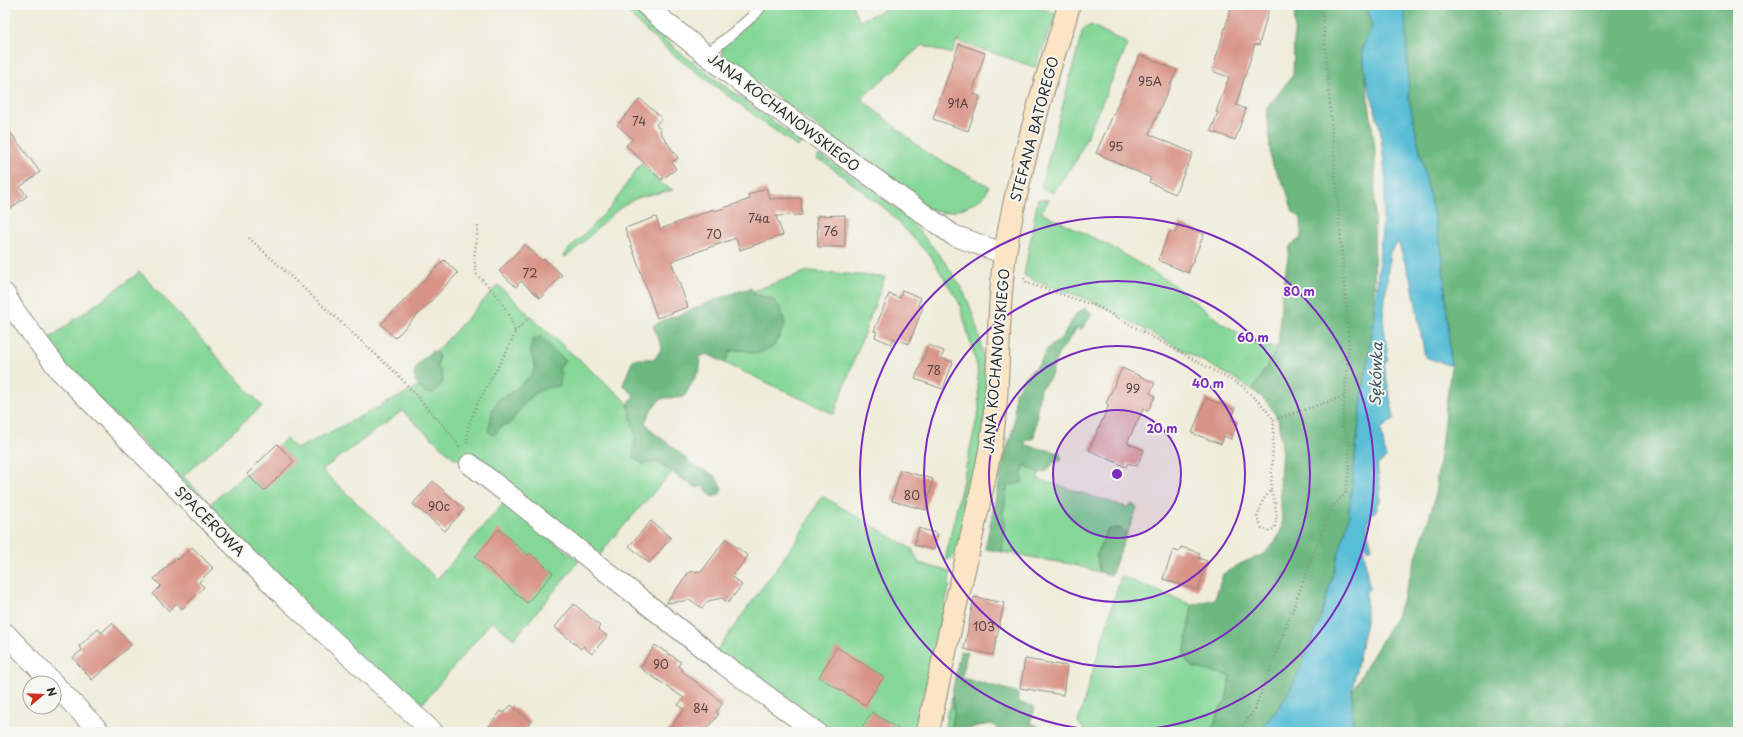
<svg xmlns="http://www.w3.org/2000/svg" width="1743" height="737" viewBox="0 0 1743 737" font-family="'Playpen Sans',sans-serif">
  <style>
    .green { fill: #85d798; stroke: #588162 }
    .forest { fill: #6cb880; stroke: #4c7256 }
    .water { fill: #58bdd6; stroke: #427480 }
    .building { fill: #d99488 }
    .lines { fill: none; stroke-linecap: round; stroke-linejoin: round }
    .lane-casing { stroke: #8d8c82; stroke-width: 12 }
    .street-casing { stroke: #8d8c82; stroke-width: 22 }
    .secondary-casing { stroke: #8d8c82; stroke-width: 24 }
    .path { stroke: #8d8c82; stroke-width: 2.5; stroke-dasharray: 1 3; stroke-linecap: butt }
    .lane { stroke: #fff; stroke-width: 10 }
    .street { stroke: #fff; stroke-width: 20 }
    .secondary { stroke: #fce5c4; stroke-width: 22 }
    .ring { fill: none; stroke: #7b2cbf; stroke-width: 2 }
    .labels { text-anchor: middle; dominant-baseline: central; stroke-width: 4; stroke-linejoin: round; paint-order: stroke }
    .number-label { font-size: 12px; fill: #564542 }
    .street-label { font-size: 14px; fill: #2b2b2b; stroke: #f6f6f2 }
    .water-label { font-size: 15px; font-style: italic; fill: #38575e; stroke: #f6f6f2 }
    .centre { fill: #7b2cbf; stroke: #f6f6f2; stroke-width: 2 }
    .ring-label { font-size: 12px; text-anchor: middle; font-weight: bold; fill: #7b2cbf; stroke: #f6f6f2; stroke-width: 4; stroke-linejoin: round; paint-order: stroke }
  </style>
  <rect width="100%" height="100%" fill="#f6f6f2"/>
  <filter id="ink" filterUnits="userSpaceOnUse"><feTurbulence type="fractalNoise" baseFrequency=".025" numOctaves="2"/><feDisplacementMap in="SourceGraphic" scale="8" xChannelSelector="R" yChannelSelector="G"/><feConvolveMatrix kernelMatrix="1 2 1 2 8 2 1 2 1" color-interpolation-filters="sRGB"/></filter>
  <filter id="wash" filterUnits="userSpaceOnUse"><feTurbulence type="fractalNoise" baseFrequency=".012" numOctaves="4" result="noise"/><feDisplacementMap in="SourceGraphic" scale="16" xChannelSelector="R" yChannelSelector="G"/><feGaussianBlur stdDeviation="0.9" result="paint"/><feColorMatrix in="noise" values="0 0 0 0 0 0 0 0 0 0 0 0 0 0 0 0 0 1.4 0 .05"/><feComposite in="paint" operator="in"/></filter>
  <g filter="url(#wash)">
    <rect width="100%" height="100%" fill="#efecda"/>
    <path class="green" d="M620 5H628L679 52 802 143 797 147 676 57 645 30Z
      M763 5H852L859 21 895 5H1027L1057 13 1035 67 957 41 952 54 922 45 861 99 928 154 989 186 985 195 976 202 959 210 942 213 925 207 724 57 722 51 723 46Z
      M1091 25 1128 44 1077 159 1053 193 1041 187 1044 175 1083 29Z
      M817 156H820L830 161C849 174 869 187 887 201 916 224 952 266 967 299 980 329 989 377 986 409 983 443 974 477 966 510 962 524 961 541 955 554 953 558 949 560 945 560L979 409 977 366 959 302 931 257 888 211 823 161 816 160Z
      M641 163 662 184 673 190C662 193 648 194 637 198 609 210 591 240 565 257L563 255 610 208Z
      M1038 199 1049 200 1041 212 1110 246 1168 281 1223 324 1263 347H1278L1253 390 1234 378 1096 303C1073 292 1046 288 1024 275Z
      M808 271 885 277 834 414 725 363 730 351 745 350 756 354 782 311 773 299 754 294 753 291Z
      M140 272 262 406 183 476 210 504 286 439 297 449 418 387 426 393 437 366 439 357 436 352 498 285 528 313 527 314 533 319 629 404 628 406 633 420 635 435V443L672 472 612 539 596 560 473 457 455 459 402 411 322 470 437 579 504 503 579 561 514 639 492 621 417 710 299 599 43 343Z
      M1025 465 1039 473 1038 479 1129 508 1131 504 1137 507 1127 534 1122 529 1107 530 1097 555 1099 572 1075 565 1002 552 1005 524 1003 513 1008 484 1022 473Z
      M822 496 912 549 919 563 950 572 949 588 915 732H826L716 651 797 540Z
      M1121 576 1192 605 1184 657 1192 667 1230 676 1226 701 1221 706 1214 724 1209 732H1086L1078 722Z
      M952 694C957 705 953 721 950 732H944L948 710H950Z"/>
    <path class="forest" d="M1295 5H1367L1372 26 1362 50 1375 149 1374 320 1361 406 1348 521 1320 620 1294 684 1280 706 1259 732H1209L1214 724 1221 706 1226 701 1230 676 1192 667 1184 657 1192 605 1215 599 1223 574 1242 563 1264 554 1275 542 1282 528 1280 479 1282 446 1278 419 1268 403 1253 390 1278 347 1282 291 1290 246 1302 237 1301 218 1293 212 1286 189 1271 162 1267 108 1293 75Z
      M1404 5H1738V732H1353L1352 691 1398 613 1434 502 1451 366 1442 253 1409 100Z
      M751 288 754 294C777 300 781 303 785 326L773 347 756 354 745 350 730 351 725 363 707 354 699 357 700 369 684 397C677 399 672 397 665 398 656 399 649 414 645 422L654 433 672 446 693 465 715 476 722 488 720 494 713 497 702 486 697 488 678 477 665 466 657 462 642 464 633 457 635 435 628 405 634 395 623 385 633 359H655L662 347 653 326C663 319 674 317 684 313 707 303 727 294 751 288Z
      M1086 308 1092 314 1082 329 1076 328C1071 341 1064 344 1058 355 1050 370 1056 376 1040 388L1034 438 1025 441 1026 445 1060 453 1062 460 1053 463 1047 471 1039 473 1025 465 1022 473V483L1008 485 1003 513 1005 524 1002 552 985 549 1004 458 1014 426 1015 393 1026 376 1040 363 1048 348 1061 339 1076 314Z
      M541 336 553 350 565 360 559 369 561 375 560 386C554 387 546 387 541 390 530 395 515 415 509 425H503L495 434H491L488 431 493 408 499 399 511 393 532 375 535 367 530 349 533 340Z
      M432 351 436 352 439 357 437 366 441 371 443 382 434 393H426C406 377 414 365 432 351Z
      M1117 528 1122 529 1127 534 1111 575 1099 572 1097 555 1107 530Z
      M960 651 967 652 962 678 1017 692 1019 703 1034 706V712L1030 723 1038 726 1041 732H1000L992 724 977 726 963 731 952 726 954 713 952 694Z"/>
    <path class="water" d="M1367 5H1402L1405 12 1409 100 1442 253 1451 366 1425 357 1412 283 1398 242 1390 252 1383 318 1388 359 1384 365 1394 419 1381 429 1386 458 1377 465 1380 486V502L1377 503V511L1370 515 1367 530 1372 548 1368 550 1364 544 1363 545 1369 589 1366 592V622L1352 691 1353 732H1259L1280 706 1294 683 1320 620 1348 521 1361 406 1374 320 1386 182 1380 128 1366 78 1362 49 1372 26Z"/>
    <g id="blocks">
      <path class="building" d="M1232 5H1270L1259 45 1255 44 1236 105 1246 109 1235 140 1211 131 1218 112H1216L1229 77 1212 71Z
        M959 44 985 53 972 94 980 96 968 131 933 119Z
        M1140 55 1177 70 1149 134 1193 153 1175 194 1149 182 1151 178 1096 153Z
        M640 99 662 118 656 125 661 130 660 132 678 158 672 162 676 169 661 180 626 145 633 139 617 125Z
        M5 125 40 172 20 187 27 196 5 213Z
        M766 188 770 199 801 198 802 215 776 216 783 235 740 250 736 238 671 261 688 307 657 318 625 228 656 217 660 229 714 209 715 211 750 199 748 195Z
        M845 215V247H818L817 216Z
        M1179 223 1204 234 1188 273 1158 260 1170 231 1175 233Z
        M525 244 542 261 544 259 562 275 540 298 521 281 516 287 499 271Z
        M444 260 458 273 395 338 381 324Z
        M902 290 921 298 918 305 923 307 909 344 894 338 891 344 875 337 877 332 874 331 889 294 900 298Z
        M928 345 944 351 941 358 953 362 943 389 915 379Z
        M1122 368 1155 383 1150 393 1155 396 1148 411 1143 409 1127 443 1144 450 1137 466 1128 463 1126 467 1089 450 1109 405 1106 403Z
        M1206 398 1235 410 1231 420 1238 422 1231 439 1224 436 1221 444 1192 433Z
        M277 444 294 461 264 491 247 474Z
        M900 470 933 479 926 510 892 501Z
        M433 481 464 509 445 531 413 504Z
        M651 521 671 538 649 563 629 546Z
        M919 528 938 534 934 550 914 545Z
        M499 529 528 555 530 553 553 573 527 603 475 557Z
        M726 539 748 556 732 577 742 585 728 603 722 598 708 601 702 608 691 600 666 603 689 572 702 571Z
        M192 547 213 568 199 582 204 587 182 609 177 603 169 611 153 594 161 586 154 579 176 558 178 560Z
        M1181 547 1200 553 1198 558 1207 561 1198 590 1163 579 1173 550 1179 552Z
        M974 597 1004 603 993 655 964 649Z
        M574 604 600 626 598 629 607 636 592 654 583 646 581 649 555 627Z
        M112 623 131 645 92 680 73 658 82 650 79 646 98 629 101 633Z
        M655 645 681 662 678 666 682 669 681 670 723 703 716 712 719 714 705 732H667L684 710 678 705 684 698 640 668Z
        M837 647 884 677 865 705 819 677Z
        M1025 659 1067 666 1063 695 1020 688Z
        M511 705 531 721 523 731 524 732H484L501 711 504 713Z
        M872 712 903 732H859Z"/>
    </g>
  </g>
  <g filter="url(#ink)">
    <use href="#blocks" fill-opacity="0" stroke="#8d8c82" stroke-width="1"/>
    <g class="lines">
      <g class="lane-casing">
        <path id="lane" d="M706 55 733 33 756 13 762 5"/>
      </g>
      <g class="street-casing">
        <path id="street" d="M646 5 659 17 744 85 953 235 1005 254
          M5 294 14 310 60 371 281 593 433 732
          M470 464 718 660 816 732
          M5 633 53 683
          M54 684 100 732"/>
      </g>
      <g class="secondary-casing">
        <path id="secondary" d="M928 732C946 639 971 548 989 455 1002 389 995 321 1005 254 1013 200 1027 147 1042 94 1050 64 1061 35 1069 5"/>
      </g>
      <path class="path" d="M1496 5 1500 13
        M249 238 398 375 454 438 460 448
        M1024 278 1027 283 1096 306 1242 386 1264 407 1274 420 1271 490 1263 500 1257 518 1262 528 1269 531 1274 529C1279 515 1275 504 1271 490
        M515 332 531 316
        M1274 420 1345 396
        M467 443 468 427 477 404 508 349 515 332 509 314 496 294 477 275 474 259 478 226
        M1238 732 1255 709 1331 508 1345 494 1349 471V440L1342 428 1349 345 1322 5"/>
      <use href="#lane" class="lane"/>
      <use href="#street" class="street"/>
      <use href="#secondary" class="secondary"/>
    </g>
  </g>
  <circle cx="1117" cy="474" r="64" fill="#7b2cbf" fill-opacity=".12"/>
  <g class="ring">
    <circle cx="1117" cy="474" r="64"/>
    <circle cx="1117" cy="474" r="128"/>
    <circle cx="1117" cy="474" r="193"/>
    <circle cx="1117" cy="474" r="257"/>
  </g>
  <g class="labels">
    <g class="number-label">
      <text x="1150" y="81">95A</text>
      <text x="958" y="103">91A</text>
      <text x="639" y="121">74</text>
      <text x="1116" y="146">95</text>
      <text x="759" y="218">74a</text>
      <text x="831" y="231">76</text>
      <text x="714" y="234">70</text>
      <text x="530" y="273">72</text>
      <text x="934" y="370">78</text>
      <text x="1133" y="388">99</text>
      <text x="912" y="495">80</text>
      <text x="439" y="506">90c</text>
      <text x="984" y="626">103</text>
      <text x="661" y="664">90</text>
      <text x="701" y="708">84</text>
    </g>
    <g class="street-label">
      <text transform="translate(784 112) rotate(37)">JANA KOCHANOWSKIEGO</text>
      <text transform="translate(1034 129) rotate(-75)">STEFANA BATOREGO</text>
      <text transform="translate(996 361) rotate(-85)">JANA KOCHANOWSKIEGO</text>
      <text transform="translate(210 521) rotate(45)">SPACEROWA</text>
    </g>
    <g class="water-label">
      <text transform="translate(1375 374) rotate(-88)">Sękówka</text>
    </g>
  </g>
  <circle cx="1117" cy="474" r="6" class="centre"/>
  <g class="ring-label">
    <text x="1299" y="296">80 m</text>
    <text x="1253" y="342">60 m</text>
    <text x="1208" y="388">40 m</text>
    <text x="1162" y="433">20 m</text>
  </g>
  <rect width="1743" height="737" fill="none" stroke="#f6f6f2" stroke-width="20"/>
  <g transform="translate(42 695) rotate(71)"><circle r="19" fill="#f6f6f2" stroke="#a5a5a2"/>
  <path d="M0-3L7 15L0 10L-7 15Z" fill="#c8321e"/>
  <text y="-6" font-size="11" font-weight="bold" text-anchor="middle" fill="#2b2b2b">N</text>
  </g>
</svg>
